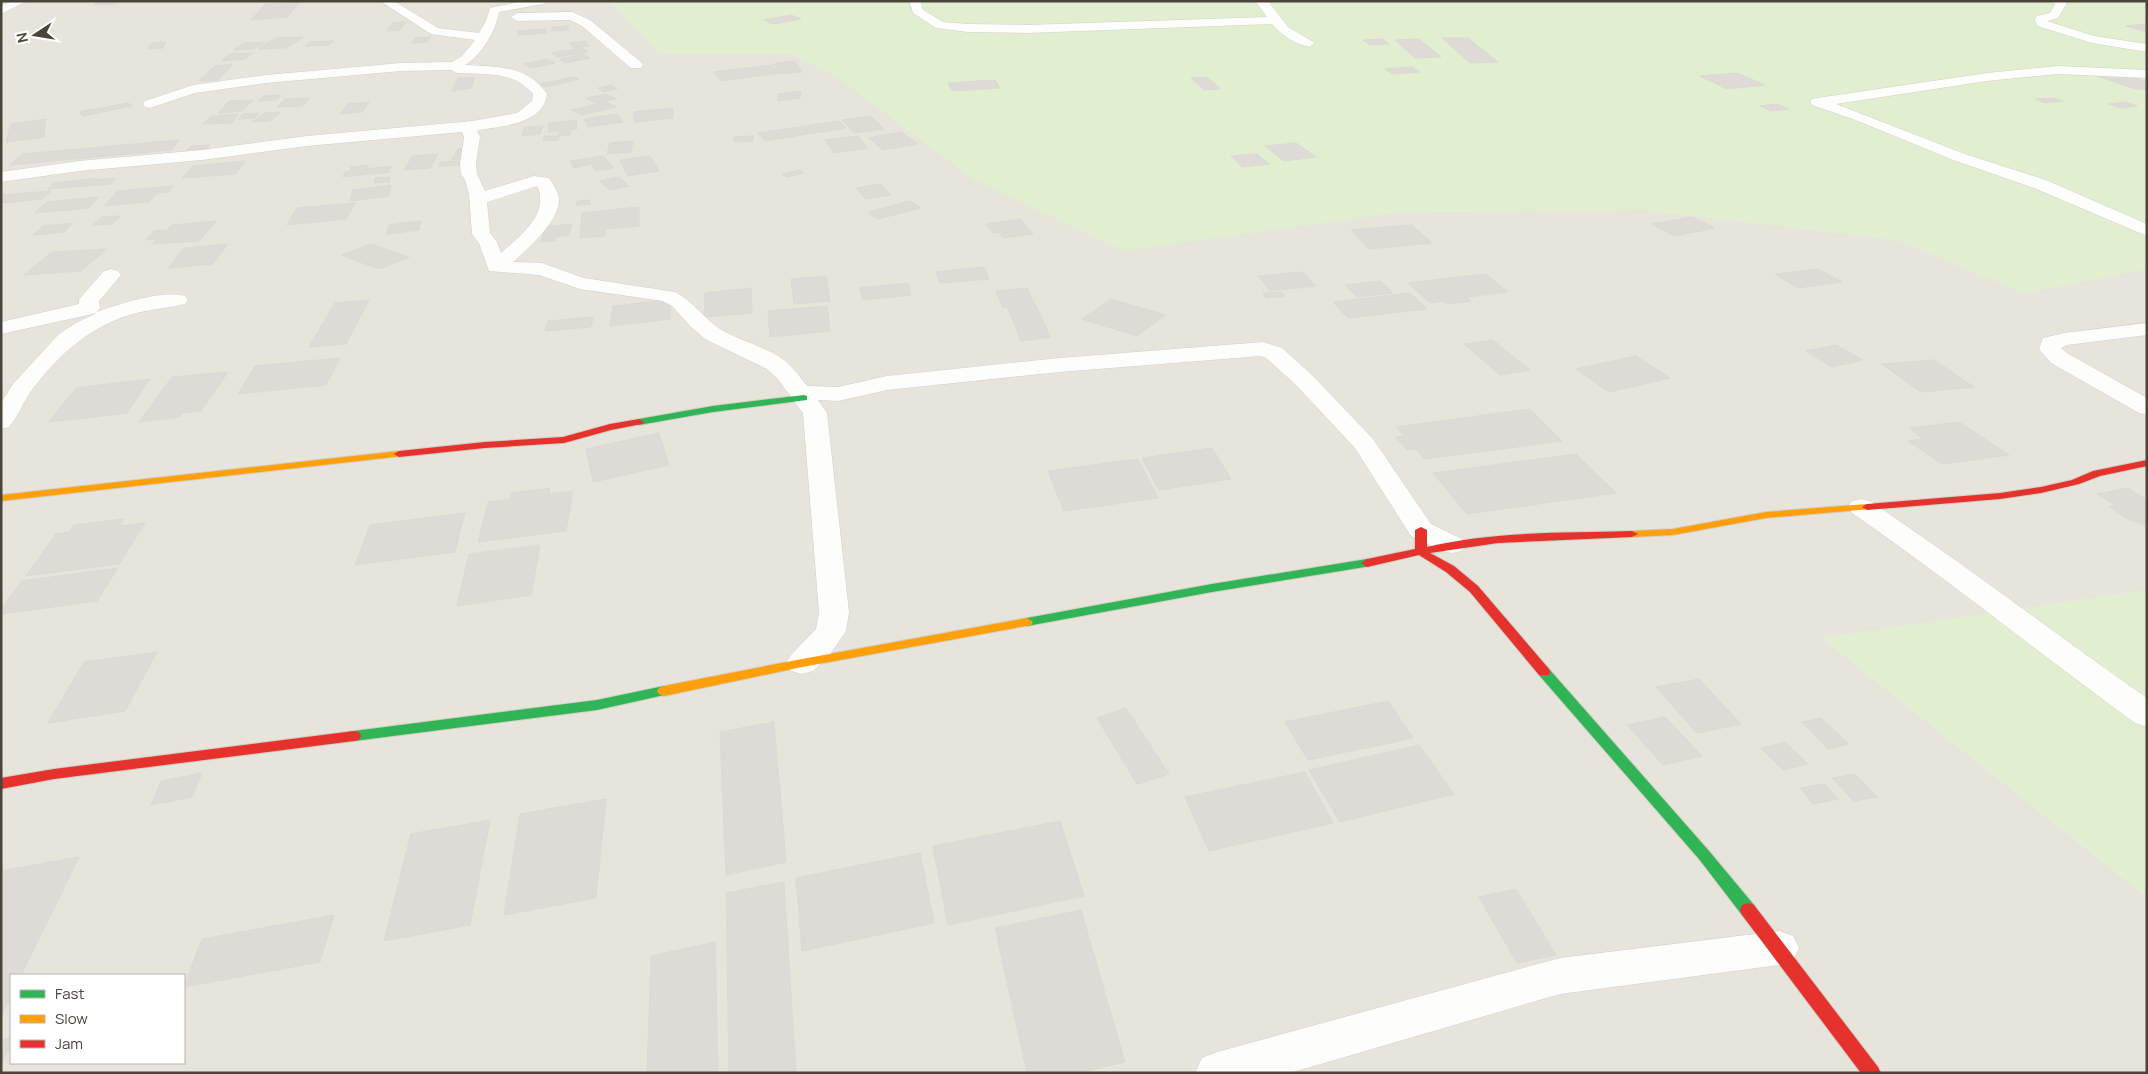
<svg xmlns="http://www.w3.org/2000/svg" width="2148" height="1074" viewBox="0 0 2148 1074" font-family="Manrope,sans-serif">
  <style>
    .residential { fill: #e7e4dc; fill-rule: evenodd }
    .green { fill: #e1eecf }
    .building { fill: #dedbd6; stroke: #dcd9d4 }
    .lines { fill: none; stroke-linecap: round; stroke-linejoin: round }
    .street-casing { stroke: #d2d0cb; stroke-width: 1 }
    .fast-casing { stroke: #d3cfc5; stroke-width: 2 }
    .slow-casing { stroke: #d3cfc5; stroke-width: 2 }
    .jam-casing { stroke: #d3cfc5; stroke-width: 2 }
    .street { fill: #fdfdfc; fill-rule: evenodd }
    .fast { fill: #30b455; fill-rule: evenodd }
    .slow { fill: #ff9f0a; fill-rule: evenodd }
    .jam { fill: #e5322d; fill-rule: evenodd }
  </style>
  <rect width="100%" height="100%" fill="#f4f2ee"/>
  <path class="residential" d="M1 1H610L661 54H791L834 75 1402 212 1645 210 1898 240 2024 293 2147 269V590L1822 638 2147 897V1073H1ZM11 975H184V1063H11Z"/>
  <path class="green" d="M610 1H2147V269L2024 293 1898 240 1645 210 1402 212 1124 251 973 179 834 75 791 54H661Z
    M2147 590V897L1822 638Z"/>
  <path class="building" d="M99 1H119L115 4 93 5Z
    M300 2 287 17 251 20 265 4Z
    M791 15 801 19 773 24 764 20Z
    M406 22 400 30 386 31 393 23Z
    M2146 24 2147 32 2126 26Z
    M569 26 567 30 551 31 553 27Z
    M546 29V33L518 35V31Z
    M303 37 286 48 258 49 275 38Z
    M431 37 428 42 412 43 415 38Z
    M1442 38H1468L1498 62 1470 63Z
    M1382 39 1389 44 1370 45 1363 40Z
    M1419 39 1441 57 1415 58 1395 40Z
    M334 41 329 45 305 46 310 42Z
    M586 41 589 46 573 48 570 43Z
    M166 42 163 48 148 49 152 43Z
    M265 42 254 49 233 50 244 43Z
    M583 48 588 52 557 57 552 53Z
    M253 53 245 59 221 61 230 54Z
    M584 54 590 58 565 63 560 59Z
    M547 59 555 63 531 68 524 64Z
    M795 61 802 72 781 74 774 64Z
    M233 64 218 80 199 81 215 66Z
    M772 65 779 73 721 81 714 72Z
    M1412 67 1420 72 1393 74 1385 69Z
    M1737 73 1765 85 1727 89 1700 76Z
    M2095 75H2127L2147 82V89H2135Z
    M475 77 471 88 452 91 458 78Z
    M574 77 579 79 546 87 540 84Z
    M1207 77 1221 89 1204 90 1191 78Z
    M995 80 1000 88 952 91 948 83Z
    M612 85 617 89 603 92 598 88Z
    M801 91 800 98 778 101V94Z
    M606 94 616 99 595 103 586 98Z
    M281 95 276 100 258 101 264 96Z
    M310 98 302 106 277 107 285 99Z
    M2054 98 2063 101 2045 103 2036 99Z
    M253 100 242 111 218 113 229 101Z
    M369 102 362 112 340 114 348 104Z
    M606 102 616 107 581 115 572 110Z
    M2126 102 2137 106 2121 108 2109 104Z
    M128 103 132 106 83 116 79 112Z
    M1777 104 1789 109 1771 111 1760 106Z
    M673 108V118L634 122V112Z
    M281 112 270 121 252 122 264 113Z
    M260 113 255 118 238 119 243 114Z
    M239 114 231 123 203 124 212 116Z
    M618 114 623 122 588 127 584 119Z
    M871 116 884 129 854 133 842 120Z
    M46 119 44 137 6 142 11 124Z
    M576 120 577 129 549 132 548 123Z
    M838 121 846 128 765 141 758 133Z
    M543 126 540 134 522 136 525 127Z
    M571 131 570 135 559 136 558 140 543 141 544 136H557L559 132Z
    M901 132 917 144 883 150 869 138Z
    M753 136V141L734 142V137Z
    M858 136 867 148 834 153 825 140Z
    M179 140 171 150 10 165 22 154Z
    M633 141 631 152 607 154 610 143Z
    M1296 143 1316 157 1284 161 1265 146Z
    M210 145 206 149 187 150 192 146Z
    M470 148 464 159 451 160 458 149Z
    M438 154 430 168 404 170 413 156Z
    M1257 154 1269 164 1242 167 1231 156Z
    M603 156 614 168 596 171 592 164 574 168 570 161Z
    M650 156 659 171 628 176 620 160Z
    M245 161 235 174 182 178 193 166Z
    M462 161 460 165 439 166 441 162Z
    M368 165 366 169 391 166 389 172 343 177 345 172 350 171 351 167Z
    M800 170 804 173 787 177 782 174Z
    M390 177 389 182 374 183 375 178Z
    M619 177 629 186 610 190 600 181Z
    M97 178 95 180 116 178 111 184 48 189 54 183Z
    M881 184 891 195 866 199 856 188Z
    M391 185 389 196 350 201 353 190Z
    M173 186 168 192 157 193 149 202 104 206 118 191Z
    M51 191 42 199 1 203V195Z
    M99 197 89 208 35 213 46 202Z
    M590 200V204L576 205 577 201Z
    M910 201 921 208 878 219 868 212Z
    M355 203 346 219 287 225 297 208Z
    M639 207V226L605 229V236L580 238 582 213Z
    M121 216 112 224 93 225 102 217Z
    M1692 217 1715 228 1674 236 1652 224Z
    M1020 219 1033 234 1003 238 998 232 993 233 986 224Z
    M216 221 199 241 152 244 158 239 145 240 154 231 167 230 172 225Z
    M421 221 419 230 386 234 389 225Z
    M73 223 64 232 33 235 43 226Z
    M572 224 569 235 556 237 555 241 541 242 545 227Z
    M1412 225 1432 243 1369 249 1351 230Z
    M228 244 213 264 168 268 184 248Z
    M371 244 409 257 379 269 341 255Z
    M107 249 81 271 24 275 52 252Z
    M984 267 989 279 940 283 936 272Z
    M1818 269 1842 282 1797 288 1775 274Z
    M1303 272 1316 286 1270 291 1258 276Z
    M1486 274 1508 292 1466 297 1471 301 1447 304 1443 301 1430 303 1408 283Z
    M826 276 830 301 794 304 791 279Z
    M1381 281 1393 293 1357 297 1345 285Z
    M908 283 911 295 863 300 860 288Z
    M751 288 752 313 704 317 705 293Z
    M1027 288 1035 305 1003 308 996 291Z
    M1281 292 1285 296 1266 298 1263 293Z
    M1410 293 1427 309 1348 318 1333 302Z
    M1111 299 1165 315 1137 336 1082 319Z
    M369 300 346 344 309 347 335 303Z
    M670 300V319L610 326 613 306Z
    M1036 305 1050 337 1021 341 1008 308Z
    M827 306 830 331 770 337 768 311Z
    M593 317 591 327 545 331 548 321Z
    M1493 340 1530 370 1500 375 1464 344Z
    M1836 345 1863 360 1832 367 1806 351Z
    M1636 356 1670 378 1609 392 1576 369Z
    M340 358 326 385 238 394 255 366Z
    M1934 360 1974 387 1921 392 1882 364Z
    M228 372 201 411 182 413 179 417 139 422 172 377Z
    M150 379 127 413 49 422 76 388Z
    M1530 409 1562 441 1425 459 1415 449 1407 450 1396 437 1404 436 1396 427Z
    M1959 422 2009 455 1942 464 1908 441 1924 439 1909 428Z
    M659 433 669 465 593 482 586 449Z
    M1212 448 1231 479 1159 490 1142 458Z
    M1576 454 1616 493 1467 514 1433 473Z
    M1138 459 1158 498 1064 511 1048 471Z
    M550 488 549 494 573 491 566 531 478 542 488 502 510 499 511 493Z
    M2128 488 2147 500V527L2136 521H2131L2109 507 2115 505 2097 494Z
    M465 513 455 552 355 565 370 525Z
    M124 519 119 526 145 523 119 564 26 576 56 534 69 532 74 525Z
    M540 545 531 595 457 606 469 554Z
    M118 568 97 601 1 614V609L22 581Z
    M157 652 125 711 48 723 84 662Z
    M1699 679 1741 724 1697 733 1656 687Z
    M1388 701 1413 738 1308 760 1285 722Z
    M1126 708 1169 774 1137 784 1097 718Z
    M1665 717 1702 756 1663 765 1627 725Z
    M1821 718 1849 744 1828 749 1802 722Z
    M774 722 786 862 726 875 720 732Z
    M1785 742 1808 764 1783 770 1761 748Z
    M1419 745 1454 794 1340 822 1309 770Z
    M1305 772 1333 823 1209 851 1185 797Z
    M202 773 192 797 151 805 161 781Z
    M1855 774 1877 797 1854 801 1832 778Z
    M1825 784 1838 799 1813 804 1800 788Z
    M606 799 596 898 504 915 520 814Z
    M490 820 470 925 384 941 411 834Z
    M1060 821 1084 896 948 925 933 846Z
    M920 853 934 923 802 951 796 878Z
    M79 857 21 975H11V996L1 1017V871Z
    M784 882 796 1073H729L726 893Z
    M1516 889 1556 955 1517 963 1479 897Z
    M1081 910 1125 1062 1078 1073H1027L995 928Z
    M334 915 320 962 184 987 202 939Z
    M715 942 718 1072 647 1073 651 956Z
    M11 1038V1044L1 1065V1040Z"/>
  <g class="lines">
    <g class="street-casing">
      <path id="street" d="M12 1H27L1 14V6Z
        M380 1H394L438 28 479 33 486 21 490 8 523 1H549L543 4 499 12C496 31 481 56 465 65 497 67 527 65 547 94 544 124 502 126 479 130L477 132 480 136 476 164 477 174 485 191 534 176 549 178C553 184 559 193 559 200 559 221 528 249 513 262L542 263 584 278 675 292C693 301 703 318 720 329 740 341 765 346 784 360 793 367 800 377 807 386L838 387 887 376 1060 358 1263 342 1282 348 1312 375 1373 439 1431 524 1462 539 1466 545 1462 551 1452 553 1442 551 1411 536 1355 448 1296 385 1266 358 1261 356 1060 372 887 390 838 401 818 400 827 413 849 612 846 631 831 653 813 671 802 674 791 671 786 663 791 655 816 629 819 612 803 413 777 378 767 369 705 339 690 326 672 306 663 301 580 289 539 275 489 271 479 243 472 234 469 194 465 180 461 174 460 164 464 137 462 132 307 146 202 160 79 171 1 182V172L79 161 202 150 307 136 473 121 517 113 532 101 533 94C512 70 486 75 457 73L451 70 401 71 266 83 195 93 150 108 145 107 143 104 145 101 193 85 266 75 401 63 452 62 462 56 475 40 431 34ZM537 186C550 214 520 236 501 253L497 242 490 233 487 202Z
        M909 1H921L922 9 943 22 968 24 1027 25 1267 17 1255 1H1268L1288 27 1315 43 1309 47C1294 43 1282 36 1272 24L1027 33 968 32 936 28 913 13Z
        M2052 1H2066L2067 3 2058 18 2047 21 2094 36 2147 44V52L2092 43 2037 26 2035 19 2037 16 2050 13 2055 4Z
        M572 12 590 20 641 62 643 65 641 68H631L582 26 570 20 517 21 511 17 517 13Z
        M2058 66 2147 70V78L2058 74 1987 81 1836 104 1965 154 2046 180 2147 224V236L2034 188 1953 160 1858 121 1812 105 1810 102 1812 99 1817 98 1987 73Z
        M111 269 118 271 121 275 99 301 100 308 97 312C120 304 161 290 185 296L188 300 185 304C169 308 152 309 136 313 91 325 59 354 31 391 23 403 18 416 9 427L1 429V403L13 384 59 334 76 323 97 313 1 334V322L79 304V300L82 296 104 271Z
        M2147 323V335L2067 345 2061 348 2067 353 2147 398V415L2139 413 2051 363 2039 349 2043 338 2064 333Z
        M1861 499 1870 501C1964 564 2054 633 2147 698V727L2135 723C2040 654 1949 580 1852 513L1848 507 1852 501Z
        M1779 931 1793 936 1799 948 1793 960 1779 965 1560 994 1290 1073H1195L1202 1058 1217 1052 1560 958Z"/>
    </g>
    <g class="fast-casing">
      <path id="fast" d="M804 395 807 396V400L713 412 639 425 634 422 639 419 713 406Z
        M1367 559 1373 563 1371 566 1212 592 1027 626 1021 622 1027 618 1212 584Z
        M1544 668 1549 669 1709 851 1754 905 1756 910 1754 915 1748 917 1742 915 1699 859 1539 675 1538 672 1539 669Z
        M664 686 669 688 671 691 669 694 597 710 354 741 349 740 347 736 349 732 354 731 597 700Z"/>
    </g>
    <g class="slow-casing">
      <path id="slow" d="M399 451 403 452 404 454 403 456 1 501V495Z
        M1867 504 1871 505 1872 507 1871 509 1766 518 1673 535 1632 537 1626 534 1632 531 1673 529 1766 512Z
        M1027 618 1033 622 1031 625 802 667 664 696 659 694 657 691 659 688 664 686 802 659Z"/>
    </g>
    <g class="jam-casing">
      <path id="jam" d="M639 419 644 422 642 424 611 430 564 443 485 448 399 457 394 454 399 451 485 442 563 437 610 424Z
        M2147 460V466L2100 476 2079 484 2041 493 2000 499 1867 510 1862 507 1867 504 2000 493 2041 487 2072 480 2093 471Z
        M1421 527 1427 530V547C1494 531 1564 533 1632 531L1638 534 1632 537 1498 543 1430 553 1454 566 1478 586 1549 669 1550 672 1549 675H1539L1470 592 1446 572 1419 555 1367 567 1361 563 1367 559 1415 549V530Z
        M354 731 359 732 361 736 359 740 354 741 54 779 1 789V778L54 769Z
        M1748 903 1754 905 1878 1067 1881 1073H1861L1742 915 1740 910 1742 905Z"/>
    </g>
    <use href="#street" class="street"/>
    <use href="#fast" class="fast"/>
    <use href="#slow" class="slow"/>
    <use href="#jam" class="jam"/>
  </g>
  <rect width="2148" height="1074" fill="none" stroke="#4b4439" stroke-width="5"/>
  <rect x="10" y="974" width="175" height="90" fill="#ffffff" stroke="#b7b4b0"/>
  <rect x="20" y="990" width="25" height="8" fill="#30b455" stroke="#b7b4b0"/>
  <text x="55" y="999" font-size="15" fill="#4b4439">Fast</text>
  <rect x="20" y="1015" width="25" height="8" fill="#ff9f0a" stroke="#b7b4b0"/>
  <text x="55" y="1024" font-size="15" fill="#4b4439">Slow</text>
  <rect x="20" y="1040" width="25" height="8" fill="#e5322d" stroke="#b7b4b0"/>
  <text x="55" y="1049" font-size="15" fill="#4b4439">Jam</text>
  <g transform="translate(35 35) rotate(258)" stroke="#ffffff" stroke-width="4" paint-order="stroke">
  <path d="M0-4L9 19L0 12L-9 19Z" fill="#4b4439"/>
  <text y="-8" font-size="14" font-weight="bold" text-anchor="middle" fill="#4b4439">N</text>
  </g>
</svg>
